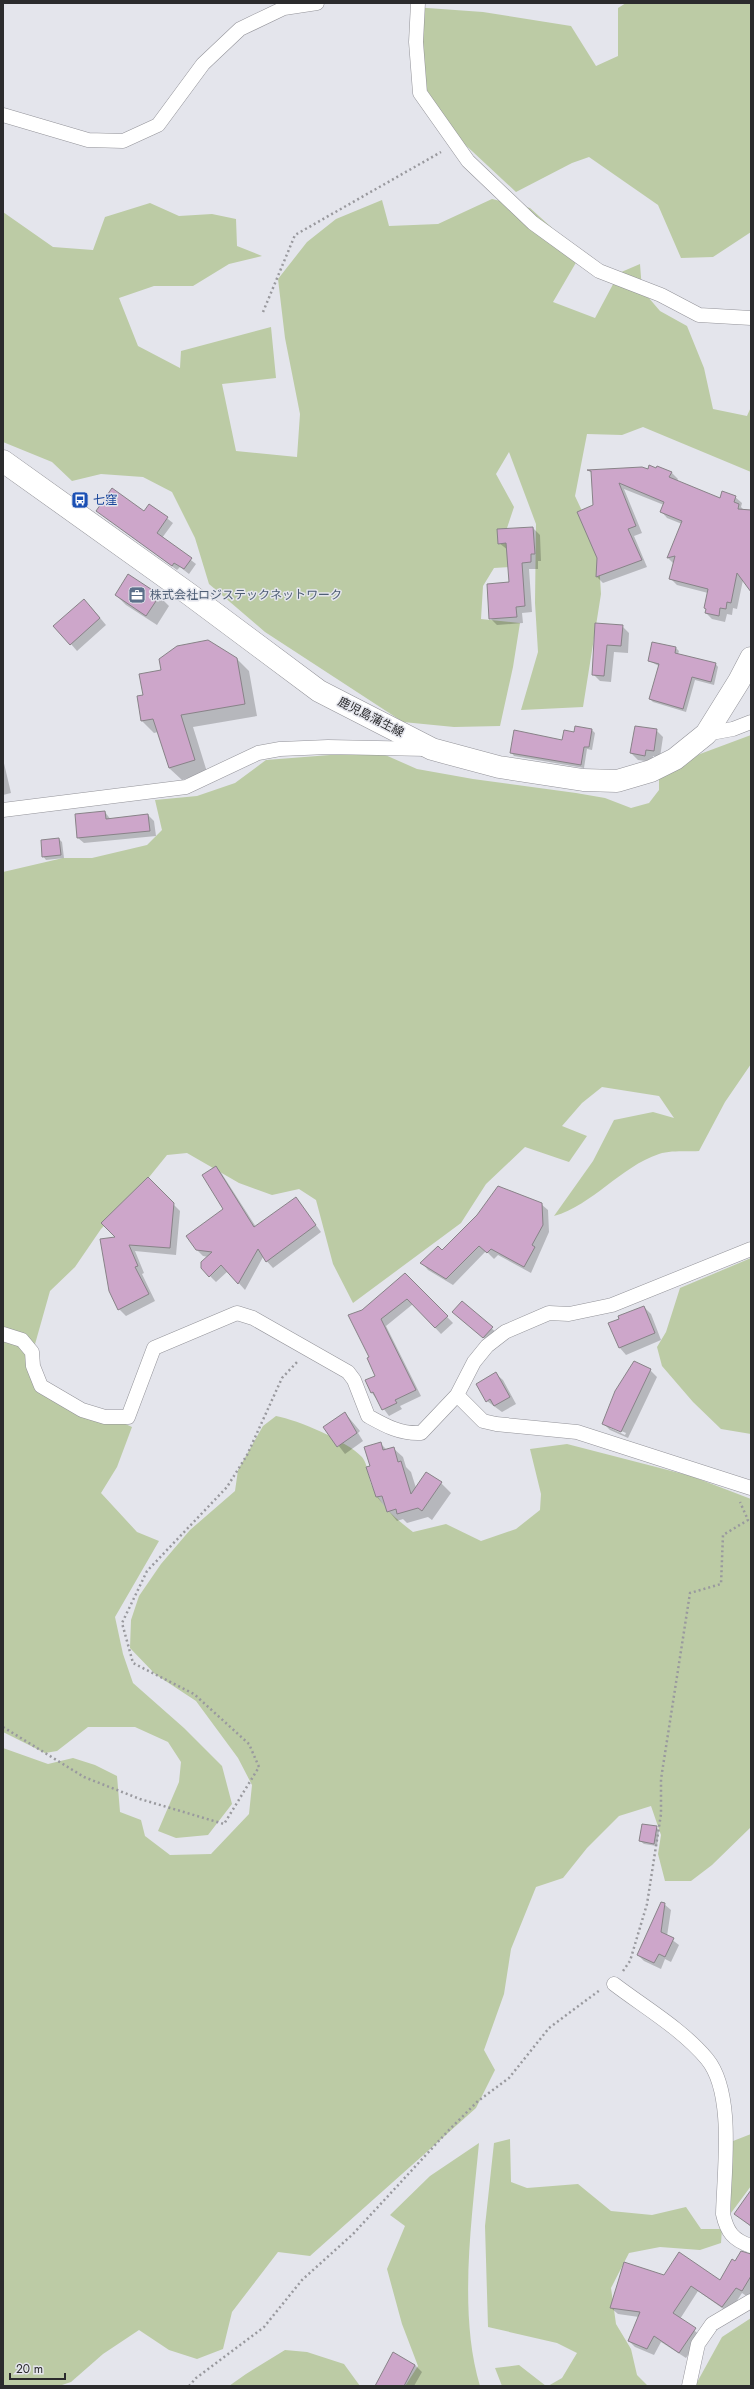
<svg xmlns="http://www.w3.org/2000/svg" width="754" height="2389" viewBox="0 0 754 2389" font-family="Jost,'Noto Sans JP',sans-serif">
  <style>
    .green { fill: #bccba5 }
    .shadow { fill: #0003; fill-rule: evenodd }
    .building { fill: #cda6ca; stroke: #888388 }
    .lines { fill: none; stroke-linecap: round; stroke-linejoin: round }
    .minor-casing { stroke: #939399; stroke-width: 15 }
    .primary-casing { stroke: #939399; stroke-width: 23 }
    .path { stroke: #99999e; stroke-width: 2.5; stroke-dasharray: 2 3; stroke-linecap: butt }
    .minor { stroke: #fff; stroke-width: 14 }
    .primary { stroke: #fff; stroke-width: 22 }
    .labels { text-anchor: middle; dominant-baseline: central; stroke-width: 3; stroke-linejoin: round; paint-order: stroke }
    .transit-label { font-size: 12px; fill: #164399; stroke: #e4e5ec; text-anchor: start }
    .service-label { font-size: 12px; fill: #4e5e75; stroke: #e4e5ec; text-anchor: start }
    .street-label { font-size: 12px; fill: #2b2b2d; stroke: #e4e5ec }
  </style>
  <rect width="100%" height="100%" fill="#e4e5ec"/>
  <path class="green" d="M626 3H751V232L713 257 681 258 658 205 589 157 572 163 516 192 458 138 429 94 410 59 413 7 483 12 571 26 596 66 618 56V8Z
    M492 199 530 208 581 254 553 302 595 318 619 273 640 264 642 290 660 311 687 326 704 368 713 409 747 416 751 407V472L643 427 622 435 587 434 575 496 598 545 601 594 583 707 521 710 538 652 535 603 536 524 509 452 496 474 514 507 507 528 511 567 494 568 483 586 481 619 520 623 513 667 500 726 454 727 403 722 265 632 209 584 195 538 172 492 143 477 101 474 72 481 52 462 3 442V212L53 247 93 250 105 217 150 203 179 216 212 214 236 219 237 246 262 256 229 264 193 286H154L119 298 138 346 180 368 181 351 271 327 276 378 222 384 236 451 297 457 300 414 285 338 278 279 307 242 336 219 382 200 389 226 438 224Z
    M751 735V1064L725 1102 699 1151C687 1152 671 1150 659 1154 620 1167 593 1205 554 1216L593 1161 614 1120 653 1112 674 1118 659 1096 602 1087 582 1103 562 1126 587 1136 569 1162 525 1147 486 1184 461 1223 353 1303 333 1264 316 1200 299 1189 272 1195 239 1183 187 1153 167 1155 137 1192 101 1229 75 1267 50 1291 28 1369 66 1397 132 1427 117 1467 101 1493 137 1532 159 1541 115 1617 123 1654 133 1683 184 1728 222 1766 232 1804 208 1835 176 1838 158 1831 179 1782 181 1762 168 1742 135 1727H88L57 1751 45 1753 3 1732V872L63 858H92L147 845 162 830 155 800 197 796 235 783 266 760 330 755 383 754 417 769 473 779 576 793 605 798 631 808 649 803 659 790V778L700 754Z
    M751 1258V1434L721 1429 693 1402 662 1366 657 1347 666 1332 680 1288Z
    M276 1416C298 1420 347 1441 362 1457 368 1464 368 1478 372 1486 381 1506 396 1519 413 1532L446 1524 481 1541 516 1529 540 1510 541 1494 530 1449 567 1444 691 1476 751 1499V1827L712 1865 691 1881H665L658 1854 661 1835 651 1806 619 1816 587 1848 563 1878 536 1887 511 1949 504 1994 484 2050 495 2070 476 2108 310 2256 278 2252 232 2312 223 2349 197 2359 169 2350 139 2330 103 2354 71 2382 59 2386H3V1748L48 1764 73 1758 95 1765 117 1776 120 1812 141 1820 145 1836 170 1855 211 1854 249 1814 252 1785 238 1758 196 1701 155 1674 130 1648 131 1620 139 1596 161 1564 190 1530 235 1491 238 1470 263 1426Z
    M751 2134V2186L731 2213 728 2143Z
    M510 2139 511 2182 527 2188 578 2184 611 2211 652 2215 686 2207 701 2229H722L721 2243 700 2250 660 2247 629 2253 611 2288 616 2324 631 2349 637 2375 648 2386H548L562 2378 577 2353 557 2343 488 2327 485 2226 494 2143Z
    M479 2143C472 2219 458 2313 480 2386H405L418 2366 402 2324 387 2269 405 2226 390 2215 430 2176Z
    M751 2318V2386H695L722 2337Z
    M285 2350 307 2352 344 2364 360 2386H229L246 2374Z
    M519 2365 546 2386H502L495 2368Z"/>
  <path class="shadow" d="M642 468 671 472 678 479 677 481 720 499 735 497 742 503 741 507 744 510 751 511V589L743 580 737 609 733 608 732 615 727 614 725 622 712 619 706 613 708 593 677 585 670 578 674 564 668 558 682 524 667 518 661 511 664 505 624 489 642 533 634 536 647 567 603 583 597 577 598 557 592 473 589 471Z
    M150 505 173 523 162 538 196 564 189 574 180 567 177 570 97 511 145 512Z
    M533 528 540 535 541 561H538V569H529L532 612 522 613 523 623 497 625 490 618 510 583 508 550 499 543Z
    M116 595 159 596 169 606 157 625 126 605Z
    M91 607 106 625 77 651 71 644Z
    M596 624 622 626 629 633 628 653 614 652 611 682 600 681 593 674Z
    M676 648 679 651 678 654 715 663 718 667 714 685 695 680 686 712 653 702 650 699 659 666 649 661Z
    M236 658 249 671 257 716 193 727 207 772 182 780 169 768 158 732 154 733 142 721 144 696 163 671Z
    M592 730 595 733 592 750 587 749 584 768 514 756 511 752 563 741 575 733Z
    M656 730 663 737 660 757 653 756 652 762 638 760 631 753Z
    M3 759 11 793 3 795Z
    M105 812 111 820 148 815 154 821 156 836 84 843 78 838Z
    M59 839 62 842 64 858 46 860 43 856Z
    M216 1167 222 1174 256 1227 296 1198 321 1232 273 1268 263 1257 245 1290 228 1271 216 1282 210 1276 208 1257 203 1256 197 1250 224 1209Z
    M148 1179 180 1211 176 1255 135 1251 144 1273 142 1274 155 1301 126 1316 119 1309 117 1237Z
    M541 1204 548 1210 549 1232 531 1273 498 1255 494 1259 486 1251 453 1285 428 1270 422 1263Z
    M405 1274 453 1323 441 1334 413 1304 386 1326 421 1396 400 1406 402 1409 389 1416 372 1393 367 1380 377 1376 371 1358 362 1311Z
    M462 1302 499 1335 491 1344 461 1319Z
    M644 1307 651 1314 661 1340 626 1355 620 1348V1319Z
    M650 1370 657 1377 628 1438 610 1430 603 1423ZM610 1426 626 1433 625 1435 610 1428Z
    M496 1374 503 1380 516 1404 502 1412 487 1401Z
    M345 1413 360 1431 358 1433 363 1441 345 1454 325 1428Z
    M380 1443 387 1450 393 1448 403 1457 406 1467 411 1472 416 1488 441 1483 451 1493 432 1520 428 1517 407 1523 403 1519 397 1521 377 1497 371 1467Z
    M656 1827 659 1830 657 1846 644 1844 640 1841Z
    M664 1904 671 1910 667 1936 679 1945 671 1962 665 1959 661 1969 644 1961 638 1955Z
    M751 2191V2227L735 2213Z
    M751 2258V2293L748 2297 742 2293 729 2313 698 2291 680 2319 701 2336 686 2358 661 2342 654 2355 635 2347 629 2341 639 2317 618 2314 611 2308 664 2276 720 2281 735 2262Z
    M393 2354 415 2365 422 2372 414 2386H376Z"/>
  <path class="building" d="M649 465 656 468 657 466 672 472 669 477 720 498 722 491 736 496 734 502 739 504 738 509 751 510V592L737 573 731 603 727 602 726 609 720 608 719 616 705 613 706 609 704 608 708 589 669 579 675 556 667 558 682 521 660 512 664 502 619 483 636 526 628 529 642 560 596 577 597 558 577 512 593 505 591 471 587 470 642 467 648 469Z
    M112 488 144 511 149 504 168 517 157 533 192 558 184 569 174 563 172 566 96 511Z
    M533 527 535 554H531V562L522 563 525 606 516 607 517 617 489 619 487 584 509 582 506 543 498 544 497 529Z
    M128 574 160 595 146 616 115 595Z
    M84 599 100 618 70 645 53 626Z
    M595 623 623 625 621 646 607 645 604 676 592 675Z
    M208 640 237 658 245 704 181 715 195 760 169 768 153 719 141 721 137 696 143 695 139 674 161 670 159 659 177 646Z
    M652 642 676 647 675 653 716 663 711 682 692 677 683 709 649 699 659 664 648 661Z
    M575 726 592 729 589 747H584L581 765 510 753 514 730 562 740 564 730 574 732Z
    M635 726 657 729 654 751 646 750 645 756 630 753Z
    M105 811 106 819 148 814 150 831 77 838 75 814Z
    M59 838 61 855 42 857 41 840Z
    M216 1166 254 1227 296 1197 316 1225 266 1262 258 1249 238 1284 221 1265 209 1277 201 1268V1262L212 1252 196 1250 186 1236 223 1209 202 1175Z
    M148 1177 174 1203 170 1248 129 1245 138 1266 135 1267 149 1294 118 1310 109 1291 100 1239 115 1237 101 1223Z
    M498 1186 542 1203 543 1225 532 1245 535 1247 524 1267 491 1249 487 1253 479 1246 446 1279 420 1263 438 1246 442 1250 477 1215Z
    M405 1273 448 1316 435 1328 407 1299 381 1319 416 1390 395 1400 397 1403 382 1410 373 1392 371 1393 365 1380 375 1376 367 1358 369 1357 348 1315 362 1310Z
    M462 1301 493 1327 483 1338 452 1312Z
    M644 1306 655 1333 619 1348 608 1323 619 1319 618 1316Z
    M634 1361 651 1369 621 1432 602 1424 615 1391Z
    M496 1372 510 1397 494 1406 490 1399 486 1402 476 1384Z
    M345 1412 357 1433 337 1447 323 1427Z
    M381 1442 383 1450 394 1447 398 1462 401 1461 411 1494 426 1472 442 1482 422 1511 418 1508 397 1514 396 1509 387 1512 382 1496 376 1497 366 1467 370 1466 364 1447Z
    M642 1824 657 1826 654 1844 639 1841Z
    M661 1902 665 1903 661 1932 674 1938 665 1957 659 1954 654 1963 637 1955Z
    M751 2190V2226L734 2214Z
    M741 2251 751 2254V2276L742 2291 736 2288 722 2307 691 2286 673 2313 696 2328 679 2353 654 2336 647 2349 628 2341 640 2312 610 2308 624 2262 664 2275 679 2252 720 2280 732 2259 735 2261Z
    M393 2352 415 2365 404 2386H375Z"/>
  <g class="lines">
    <g class="minor-casing">
      <path id="minor" d="M418 3 416 42 420 93 468 161 533 223 599 271 661 295 699 315 751 318
        M3 115 88 140 123 141 158 125 203 64 240 29 284 8 317 3
        M706 734 733 729 751 722
        M3 810 186 787 258 753 280 749 328 747 427 749
        M751 1249 612 1305 569 1314 549 1313 505 1332 487 1346 474 1362 457 1395 483 1421 496 1424 577 1432 751 1488
        M3 1334 22 1340 32 1352 33 1366 41 1386 82 1410 105 1417H128L154 1348 237 1313 253 1318 348 1372 354 1380 368 1416C386 1426 400 1434 421 1433L457 1395
        M614 1984C644 2007 682 2029 707 2059 735 2093 724 2171 723 2214 727 2232 733 2240 751 2246
        M689 2386 698 2344 712 2324 751 2301"/>
    </g>
    <g class="primary-casing">
      <path id="primary" d="M3 461 189 594 319 691 432 749 499 767 583 780 617 781 651 771 675 759 706 734 739 681 751 658"/>
    </g>
    <path class="path" d="M263 312 295 235 441 152
      M3 1727 84 1777 140 1799 224 1824 259 1767 249 1744 194 1694 133 1663 122 1623 147 1571 227 1487 247 1455 282 1378 298 1361
      M623 1971 630 1961 647 1904 661 1814V1779L690 1593 721 1584 723 1535 748 1520 740 1502
      M189 2386 196 2378 264 2327 302 2280 353 2234 448 2131 478 2101 509 2078 549 2028 600 1990"/>
    <use href="#minor" class="minor"/>
    <use href="#primary" class="primary"/>
  </g>
  <defs>
    <g id="bus-square" transform="scale(0.9)"><rect x="-9" y="-9" width="18" height="18" rx="4" fill="#1a4fb4" stroke="#e4e5ec"/><path d="M-5-6H5V4H4V6H2V4H-2V6H-4V4H-5ZM-3.5-4V0h7V-4ZM-3.5 1.2v1.5H-2V1.2ZM2 1.2v1.5H3.5V1.2Z" fill="#fff"/></g>
    <g id="office-square" transform="scale(0.9)"><rect x="-9" y="-9" width="18" height="18" rx="4" fill="#5c6f8a" stroke="#e4e5ec"/><path d="M-6-3h4V-5.5h4V-3h4V5H-6ZM-1-4.5V-3h2v-1.5ZM-6 0V1H6V0Z" fill="#fff"/></g>
  </defs>
  <g fill-rule="evenodd">
    <use href="#bus-square" x="80" y="500"/>
    <use href="#office-square" x="137" y="595"/>
  </g>
  <g class="labels">
    <g class="transit-label">
      <text x="93" y="500">七窪</text>
    </g>
    <g class="service-label">
      <text x="150" y="595">株式会社ロジステックネットワーク</text>
    </g>
    <g class="street-label">
      <text transform="translate(371 717) rotate(27)">鹿児島蒲生線</text>
    </g>
  </g>
  <rect width="754" height="2389" fill="none" stroke="#2b2b2d" stroke-width="8"/>
  <path d="M10 2373v6h55v-6" fill="none" stroke="#2b2b2d" stroke-width="2"/>
  <text x="16" y="2373" font-size="12" fill="#2b2b2d" stroke="#e4e5ec" stroke-width="3" paint-order="stroke">20 m</text>
</svg>
